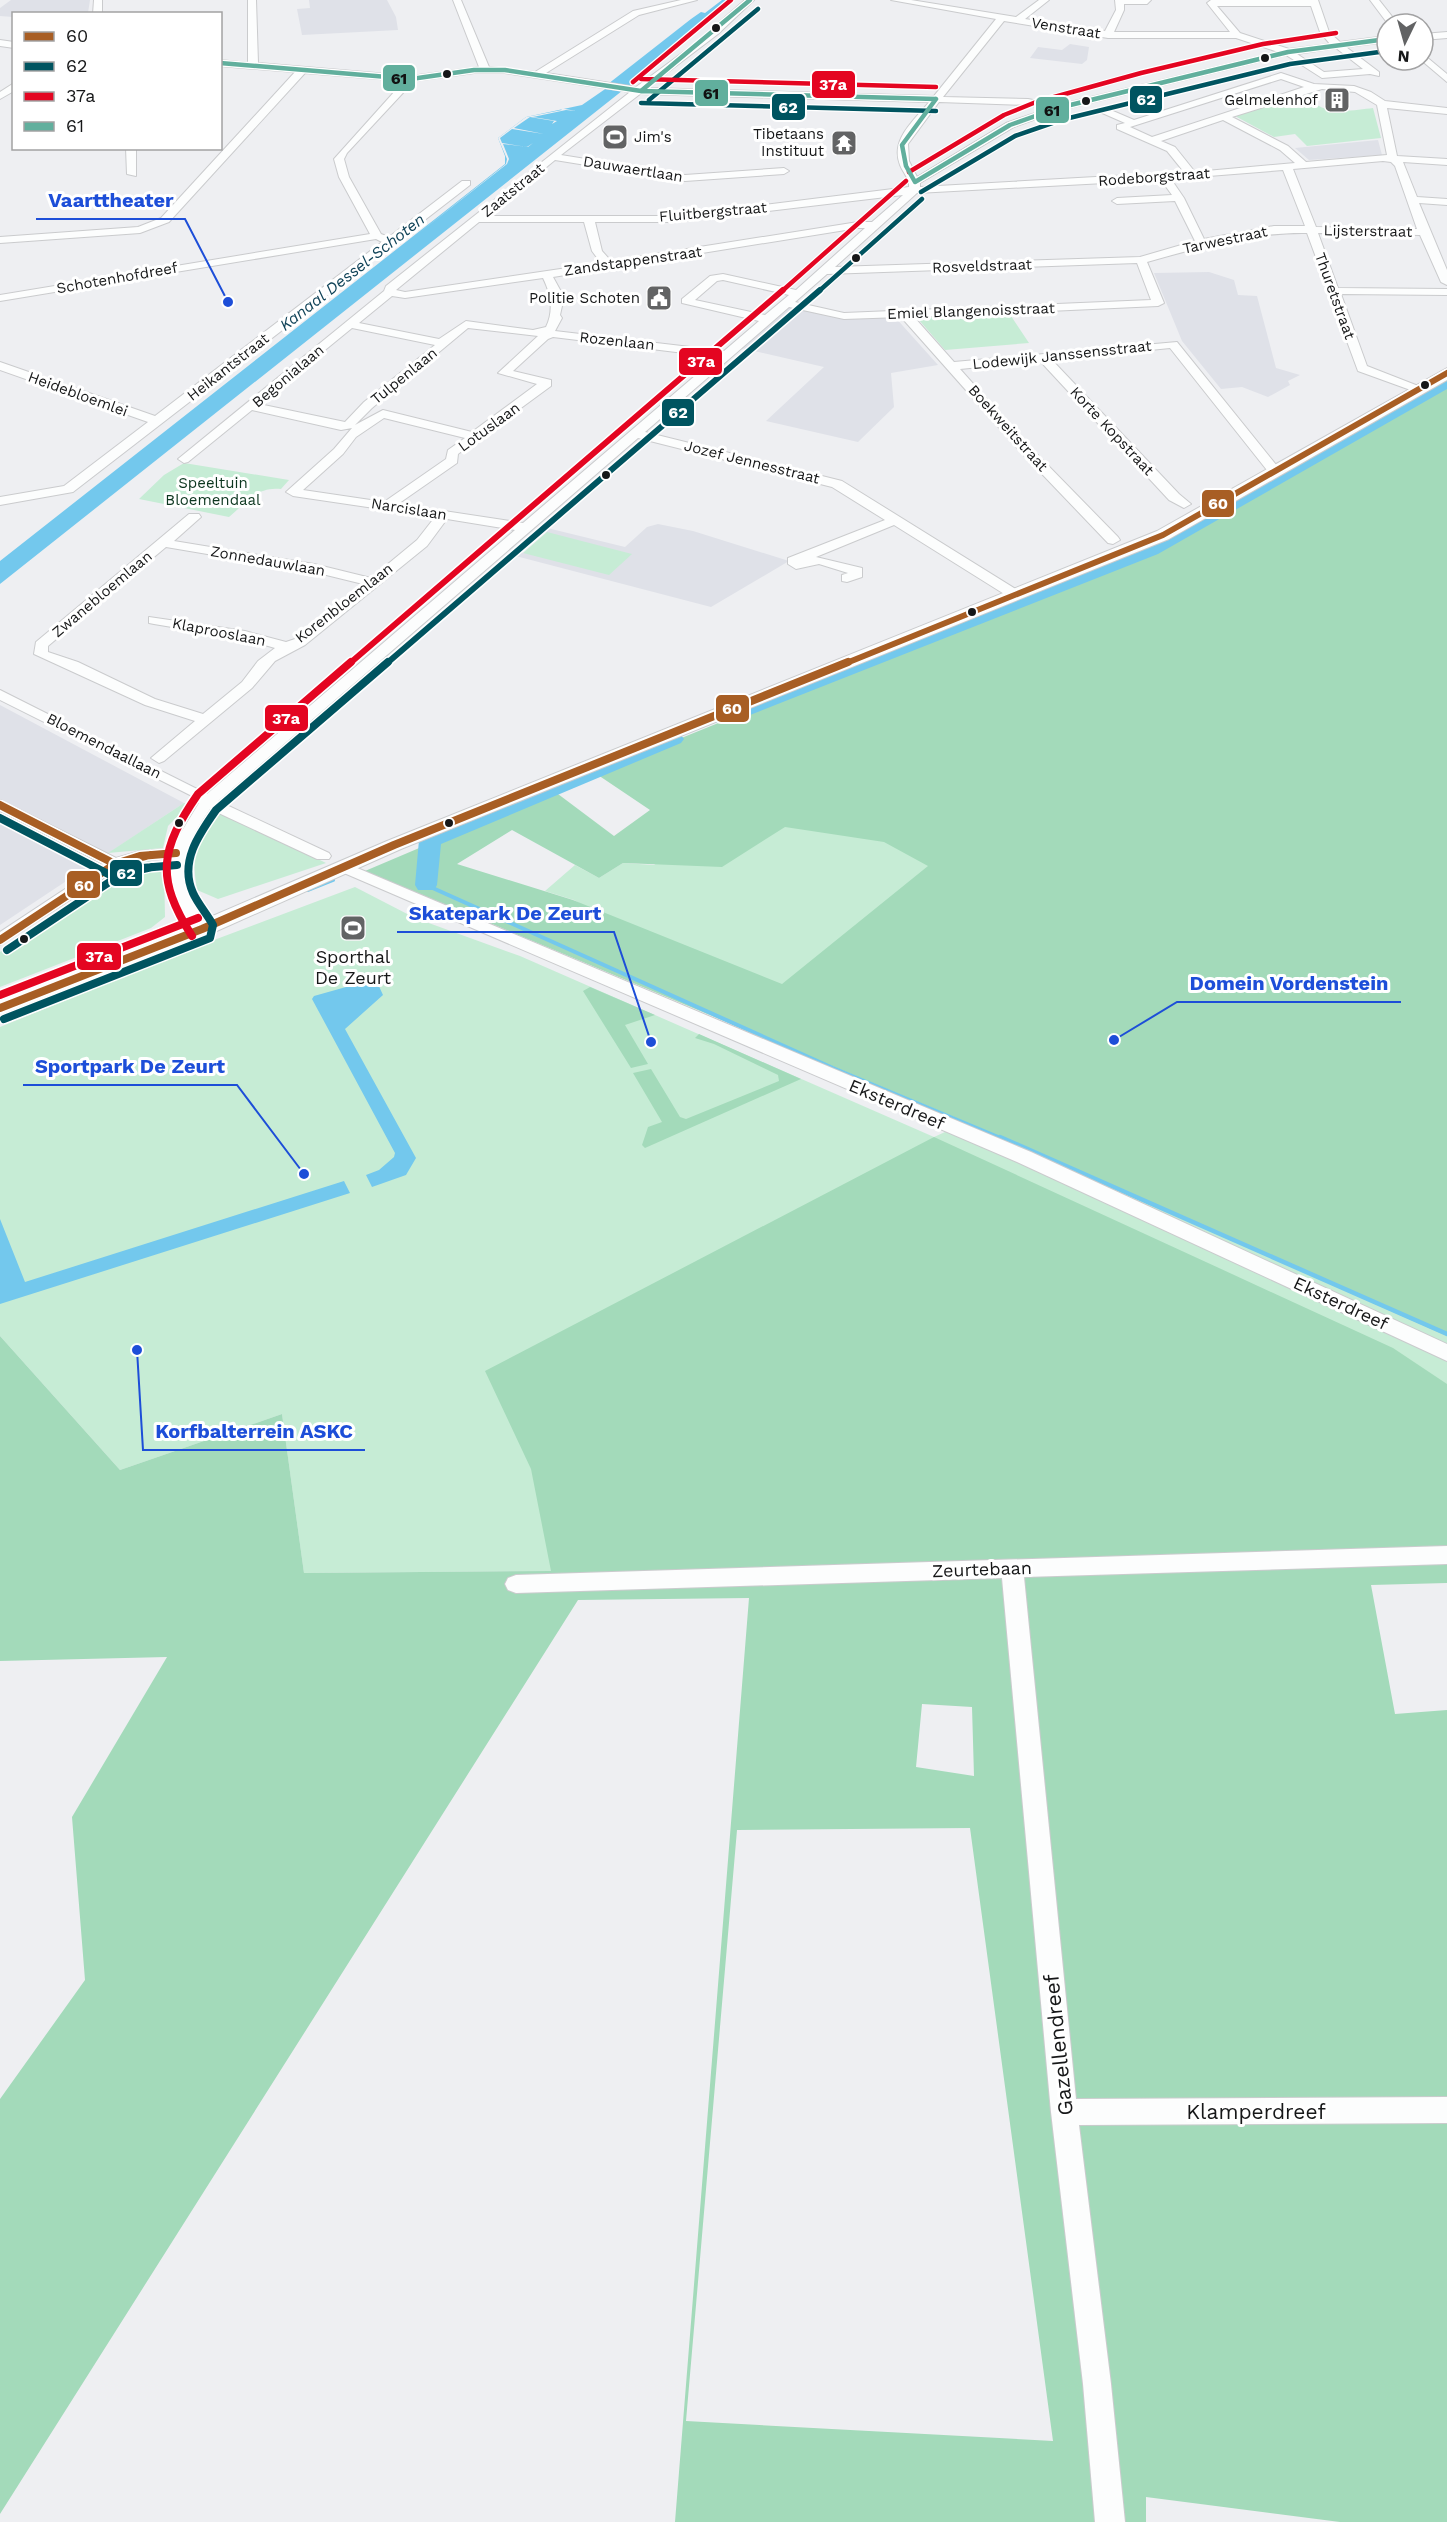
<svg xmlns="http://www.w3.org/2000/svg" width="1447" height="2522" viewBox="0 0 1447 2522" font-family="'Work Sans',sans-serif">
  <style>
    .built { fill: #dfe1e8 }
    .green { fill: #c6ecd5 }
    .forest { fill: #a3daba; fill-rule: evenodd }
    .water { fill: #73c8ed }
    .pier { fill: #eeeff2 }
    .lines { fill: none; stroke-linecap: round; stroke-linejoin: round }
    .stream-far1 { stroke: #73c8ed; stroke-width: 4 }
    .stream { stroke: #73c8ed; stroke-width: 4.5 }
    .river { fill: #73c8ed; fill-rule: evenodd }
    .minor-casing { stroke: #cacbcd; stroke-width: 2 }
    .major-casing { stroke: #cacbcd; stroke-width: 2 }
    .minor { fill: #fcfdfd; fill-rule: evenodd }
    .major { fill: #fcfdfd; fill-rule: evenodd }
    .bus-1-far1-casing { stroke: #fff; stroke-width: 9 }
    .bus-1-casing { stroke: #fff; stroke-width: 11 }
    .bus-2-far2-casing { stroke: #fff; stroke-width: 7 }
    .bus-2-far1-casing { stroke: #fff; stroke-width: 9 }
    .bus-2-casing { stroke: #fff; stroke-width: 11 }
    .bus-3-far2-casing { stroke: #fff; stroke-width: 7 }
    .bus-3-far1-casing { stroke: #fff; stroke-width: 9 }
    .bus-3-casing { stroke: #fff; stroke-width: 11 }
    .bus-4-casing { stroke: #fff; stroke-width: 7 }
    .bus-1-far1 { stroke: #a85e24; stroke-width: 6 }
    .bus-1 { stroke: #a85e24; stroke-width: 8 }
    .bus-2-far2 { stroke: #005460; stroke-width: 4.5 }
    .bus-2-far1 { stroke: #005460; stroke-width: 6 }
    .bus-2 { stroke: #005460; stroke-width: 8 }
    .bus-3-far2 { stroke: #e40521; stroke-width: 4.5 }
    .bus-3-far1 { stroke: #e40521; stroke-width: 6 }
    .bus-3 { stroke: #e40521; stroke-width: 8 }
    .bus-4 { stroke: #61af9d; stroke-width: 4.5 }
    .bus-dot { fill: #161718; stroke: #fff; stroke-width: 2 }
    .labels { text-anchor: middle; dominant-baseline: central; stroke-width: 6; stroke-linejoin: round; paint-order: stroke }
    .far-street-label { font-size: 15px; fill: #161718; stroke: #fff }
    .far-poi-label { font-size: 15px; fill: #161718; stroke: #fff; text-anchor: end }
    .far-park-label { font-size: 15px; fill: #0c361f; stroke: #fff }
    .far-water-label { font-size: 16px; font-style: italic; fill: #104358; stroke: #fff }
    .poi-label { font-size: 18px; fill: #161718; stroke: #fff }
    .street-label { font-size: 18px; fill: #161718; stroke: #fff }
    .near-street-label { font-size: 21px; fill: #161718; stroke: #fff }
    .leader { fill: none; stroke: #1d4ed8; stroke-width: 2 }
    .callout-dot { fill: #1d4ed8; stroke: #fff; stroke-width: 2 }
    .callout-label { font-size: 20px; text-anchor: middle; font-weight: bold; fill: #1d4ed8; stroke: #fff; stroke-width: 6; stroke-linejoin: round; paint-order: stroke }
    .line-badge { stroke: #fff; stroke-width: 2 }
    .badge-label { font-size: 16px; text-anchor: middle; font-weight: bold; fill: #fff }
    .pale-badge-label { font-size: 16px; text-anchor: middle; font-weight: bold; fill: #111 }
  </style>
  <rect width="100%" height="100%" fill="#eeeff2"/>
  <path class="built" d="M11 0H90L88 13 14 14 13 17 0 16V8Z
    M309 0H387L396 17 398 30 302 35 297 9 310 8Z
    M1070 44 1089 47 1087 60 1082 64 1030 58 1038 47 1062 50Z
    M1378 140 1382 155 1309 160 1295 148Z
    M1209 272 1234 280 1238 295 1257 296 1276 368 1300 375 1288 381 1290 385 1268 397 1242 387 1221 389 1182 341 1154 273Z
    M787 306 843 319 894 316 938 365 891 373 894 407 858 442 766 421 824 367 741 348Z
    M658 524 693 531 789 561 711 607 508 554 513 550 524 553 547 533 536 529 539 526 625 547 647 527Z
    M0 705 184 803 0 925Z"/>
  <path class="green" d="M1306 92 1317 96 1313 101C1325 116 1356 110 1373 108L1381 138 1307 146 1295 134 1274 137 1235 116Z
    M1009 313 1029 343 945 350 919 320 925 315Z
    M1447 386V1537L552 1571 304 1573 282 1414 120 1470 0 1336V1027L214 940 355 887 415 918 520 956 934 1137 967 1122 574 900 545 891 575 865 599 878 623 863 654 865 1171 541Z
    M184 463 289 480 281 489C257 486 246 503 229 517L139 499 164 475Z
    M547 532 632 554 609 575 523 553Z
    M184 803 190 804 168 826 163 848 108 853Z
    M222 812 326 863 218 899 197 890C191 851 194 840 222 812Z
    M149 861 164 866 165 917 151 928 0 987V952L129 866Z"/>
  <path class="forest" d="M1447 380V1336L954 1117 365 871 554 791 614 836 650 810 595 773 1147 549ZM785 827 884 842 928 866 782 984 573 900 457 864 512 830 599 878 623 863 722 867Z
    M590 987 655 1015 625 1025 648 1064 631 1068 583 991Z
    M699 1034 801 1079 645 1148 642 1145 648 1127 662 1122 633 1073 651 1069 680 1117 686 1119 779 1081 778 1075 714 1044 695 1038Z
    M934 1137 1393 1348 1447 1384V1583L1371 1585 1395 1714 1447 1710V2522H1340L1146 2497V2522H675L749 1598 578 1600 0 2514V2099L85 1980 72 1817 167 1657 0 1661V1336L120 1470 282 1414 304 1573 551 1571 531 1469 485 1371ZM922 1704 972 1707 974 1776 916 1767ZM970 1828 1053 2441 686 2421 737 1830Z"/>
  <path class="water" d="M722 0H729L713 13 717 15 714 18 0 584V561L505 164V156L498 138 526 117 582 105 611 85 608 84 691 19 701 12 705 13Z
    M371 980 377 982 383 995 345 1029 416 1158 406 1175 372 1187 366 1175 379 1170 394 1157 395 1153 312 999 314 996Z
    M344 1181 350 1193 0 1304V1219L25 1282Z"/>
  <path class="pier" d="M560 108 576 111 566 110 533 117 557 121 552 124 554 121 530 117 514 128 544 134 512 129 500 138 502 143 527 147 533 143 528 147 503 144 509 159 507 164 415 236 506 164 507 159 498 138 526 117 562 110Z"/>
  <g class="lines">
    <path class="stream-far1" d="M426 885 833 1068 1003 1139
      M308 890 333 880"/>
    <path class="stream" d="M1000 1137 1447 1334"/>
    <path class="river" d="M1447 377V389L1158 554 730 723H716L713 719 716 715 1144 546Z
      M674 733 681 735 684 739 681 743 441 844 437 885 434 890H418L415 885 419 840 422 835Z"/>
    <g class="minor-casing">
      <path id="minor" d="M94 0H102V14H93Z
        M248 0H256L258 63 411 76 479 67 453 0H461L489 67 535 72 633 11 681 0H697L639 15 546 73 636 87 693 45 745 0H754L718 34 647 88 934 96 996 19 891 0H911L1016 17 1039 0H1049L1025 19 1105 31 1116 10 1115 0H1151L1147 4H1124V10L1114 32H1230L1207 3 1211 0H1318L1329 32 1340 42 1387 36V42L1346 47 1379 72V76L1370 74 1322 78 1286 55 1061 110 1014 127 920 183V187L1184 172 1167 151 1117 129V125L1125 123 1100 112V108H1106L1134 120 1281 73 1314 84 1354 86 1371 92 1385 101 1447 108V114L1387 108 1397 156 1447 159V165L1403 162 1417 197 1447 199V205L1419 203 1447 270V285L1441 282 1420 235 1318 233 1338 288 1447 289V295L1341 294 1367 366 1426 389 1416 392 1358 371 1307 233C1252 232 1200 247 1147 262L1164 303 1158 306 914 317 954 362 1177 342 1281 471 1280 474H1270L1170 348 1052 360 1179 494 1191 504 1184 508 1169 500 1040 361 960 369 1027 444 1118 537 1120 540 1113 544 1108 543 1019 450 901 317 844 319 789 307 645 432 842 481 1019 591V597H1009L894 525 816 557 862 568V577L847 582 842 581V575L848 573 819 564 796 569 788 564V558L885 520 832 487 638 438 218 801 329 853 331 856 329 859H317L210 809C175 858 178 881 210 929L208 933H196C181 911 162 887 169 858L142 861 121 867 0 945V932L103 864 0 811V800L116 858 140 851 171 849 199 803 190 795 0 700V690L207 794 515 530 447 519 427 546 305 645 275 661 252 688 164 761 159 763 151 758 195 721 145 705 34 654 36 642 189 514H199L201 517 174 541 314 564 371 578 417 540 435 517 293 496 286 492 334 449 352 428 341 430 252 410 188 462 184 463 178 459 384 291 386 286 630 92 505 73H474L414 81 347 153 344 159 349 177 381 234 389 237 462 181H470V185L73 492 0 505V497L64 486 148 422 0 370V362L155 416 382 242 376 239 0 301V295L370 234 339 177 334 159 404 81 305 73 169 222 140 233 0 243V237L138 227 161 218 295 72 220 66V60L248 63ZM1217 6H1311L1320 32 1330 44 1289 49 1240 33ZM1004 21 1108 38H1236L1278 52 1058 105 1028 99 943 97ZM1336 48 1363 69 1324 72 1297 54ZM1281 79 1304 87 1152 137 1130 127ZM1322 89 1355 92 1377 105 1387 155 1306 162 1288 146 1232 117ZM640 94H641L929 102C914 121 890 139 900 165 903 173 910 179 909 187L676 216H487L555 160 685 181 784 174 789 171 784 168 685 175 561 155ZM939 102 1028 105 1047 109 1006 123 917 177 909 161 908 144ZM1223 120 1280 150 1295 163 1195 172 1175 147 1161 141ZM1383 161 1391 162 1395 166 1417 229 1316 227 1293 169ZM1283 170 1305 226H1274L1204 239 1184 198 1171 179ZM1161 180 1172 195 1117 198 1112 201 1117 204 1175 201 1195 241 1140 257 835 267 917 193ZM903 195 872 222H858L611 261 602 251 595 222H676ZM479 222H584L592 251 601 263 405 292 396 290ZM858 228H865L796 290 723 274 710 276 682 299V303L759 321 724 351 555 331 562 318 560 315 564 297 553 277ZM1137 263 1151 300 844 313 795 302 827 274ZM543 278C551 294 554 311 546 327L533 330 466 321 439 339 359 323 392 296 405 298ZM723 280 789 295 765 315 695 300 717 281ZM352 328 435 345 364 402 345 422 259 404ZM468 328 538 336 498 373 537 384 472 432 383 410 355 425 372 408ZM553 337 717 357 523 523 398 504 457 463 458 454 551 386V380L513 371 548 339ZM384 418 465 438 448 450 446 459 384 502 303 490 343 454 356 437ZM166 547 314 572 363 584 295 639 286 642 245 631 149 617V623L154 624 244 639 275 648 258 661 242 682 203 714 155 699 78 662 48 652V646Z
        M1370 0H1379L1398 24H1388Z
        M1447 32V38L1423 40V34Z
        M0 40 14 42V48L0 46Z
        M1423 54 1447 74V82L1421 60Z
        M14 83V91L0 99V92Z
        M126 148H136V176L127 174Z
        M343 862 1031 1152 1447 1344V1361L1017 1162 337 870 335 867Z
        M1447 1546V1564L1024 1577 1076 2099 1447 2097V2123L1079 2125 1111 2384 1125 2522H1095L1083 2384 1051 2112 1002 1578 516 1593 508 1590 505 1584 508 1578 516 1575Z"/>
    </g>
    <g class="major-casing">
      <path id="major" d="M1447 368V380L1169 539 401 849 210 934 0 1015V1000L194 924 387 841 1157 531Z"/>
    </g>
    <use href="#minor" class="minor"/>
    <use href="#major" class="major"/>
    <g class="bus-1-far1-casing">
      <path id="bus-1-far1" d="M844 664 1163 535 1447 373"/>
    </g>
    <g class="bus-1-casing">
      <path id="bus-1" d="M0 805 115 864 150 855
        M0 940 115 864 140 856 176 853
        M0 1008 202 929 394 845 848 662"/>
    </g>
    <g class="bus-2-far2-casing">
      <path id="bus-2-far2" d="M649 100 758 9
        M641 103 936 111
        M921 192 1015 136 1061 120 1290 64 1387 51
        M818 292 922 199"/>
    </g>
    <g class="bus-2-far1-casing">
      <path id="bus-2-far1" d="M386 664 820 290"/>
    </g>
    <g class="bus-2-casing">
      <path id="bus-2" d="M0 818 112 876 152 867
        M7 950 120 875 142 868 177 865
        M4 1019 210 938 213 925C207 914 198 904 193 893 179 862 199 834 216 810L388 662"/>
    </g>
    <g class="bus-3-far2-casing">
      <path id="bus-3-far2" d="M641 79 936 87
        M633 82 731 0
        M909 172 1004 115 1036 102 1141 73 1263 44 1336 33
        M781 292 906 181"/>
    </g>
    <g class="bus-3-far1-casing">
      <path id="bus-3-far1" d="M349 664 783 290"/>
    </g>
    <g class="bus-3-casing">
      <path id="bus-3" d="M192 936C155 878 160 849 198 794L351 662
        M0 995 198 918"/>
    </g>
    <g class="bus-4-casing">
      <path id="bus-4" d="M220 63 411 79 474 70H505L641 91 936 99
        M641 91 750 0
        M936 99 902 145 906 166 915 182 1010 125 1058 108 1288 52 1387 39"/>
    </g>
    <use href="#bus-1-far1" class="bus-1-far1"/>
    <use href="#bus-1" class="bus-1"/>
    <use href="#bus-2-far2" class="bus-2-far2"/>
    <use href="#bus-2-far1" class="bus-2-far1"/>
    <use href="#bus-2" class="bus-2"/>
    <use href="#bus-3-far2" class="bus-3-far2"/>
    <use href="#bus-3-far1" class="bus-3-far1"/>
    <use href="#bus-3" class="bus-3"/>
    <use href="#bus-4" class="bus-4"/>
  </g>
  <defs>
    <g id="building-square" transform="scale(1.35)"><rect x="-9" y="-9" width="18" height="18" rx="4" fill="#626364" stroke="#fff"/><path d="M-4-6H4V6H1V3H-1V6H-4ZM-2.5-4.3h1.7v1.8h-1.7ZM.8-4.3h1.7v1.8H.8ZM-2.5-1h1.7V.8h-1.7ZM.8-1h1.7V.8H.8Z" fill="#fff"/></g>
    <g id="stadium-square" transform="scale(1.35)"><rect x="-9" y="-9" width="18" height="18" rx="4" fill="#626364" stroke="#fff"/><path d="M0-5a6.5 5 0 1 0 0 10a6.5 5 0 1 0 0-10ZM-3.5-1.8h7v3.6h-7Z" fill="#fff"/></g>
    <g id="temple-square" transform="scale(1.35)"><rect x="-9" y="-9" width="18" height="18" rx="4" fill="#626364" stroke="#fff"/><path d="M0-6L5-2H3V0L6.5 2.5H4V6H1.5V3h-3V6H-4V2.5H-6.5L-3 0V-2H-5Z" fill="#fff"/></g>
    <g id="civic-square" transform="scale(1.35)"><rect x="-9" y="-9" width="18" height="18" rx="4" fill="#626364" stroke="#fff"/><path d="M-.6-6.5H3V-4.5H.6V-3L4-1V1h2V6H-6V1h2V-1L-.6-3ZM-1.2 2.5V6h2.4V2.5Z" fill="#fff"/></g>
  </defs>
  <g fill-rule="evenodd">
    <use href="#building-square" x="1337" y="100"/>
    <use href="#stadium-square" x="615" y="137"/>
    <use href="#temple-square" x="844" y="143"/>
    <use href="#civic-square" x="659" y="298"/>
    <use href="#stadium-square" x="353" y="928"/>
  </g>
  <g class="bus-dot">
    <circle cx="716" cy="28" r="5"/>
    <circle cx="1265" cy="58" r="5"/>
    <circle cx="447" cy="74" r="5"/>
    <circle cx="1086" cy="101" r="5"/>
    <circle cx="856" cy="258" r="5"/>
    <circle cx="1425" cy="385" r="5"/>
    <circle cx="606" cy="475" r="5"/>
    <circle cx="972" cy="612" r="5"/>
    <circle cx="179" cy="823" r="5"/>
    <circle cx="449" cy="823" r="5"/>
    <circle cx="24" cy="939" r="5"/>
  </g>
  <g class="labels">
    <g class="far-street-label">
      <text transform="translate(1066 28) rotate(9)">Venstraat</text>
      <text transform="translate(633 169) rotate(9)">Dauwaertlaan</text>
      <text transform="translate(1154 177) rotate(-4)">Rodeborgstraat</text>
      <text transform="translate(513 190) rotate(-39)">Zaatstraat</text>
      <text transform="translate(713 212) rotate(-5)">Fluitbergstraat</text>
      <text transform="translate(1368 231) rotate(1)">Lijsterstraat</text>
      <text transform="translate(1225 240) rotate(-12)">Tarwestraat</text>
      <text transform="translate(633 261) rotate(-8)">Zandstappenstraat</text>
      <text transform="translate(982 266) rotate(-2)">Rosveldstraat</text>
      <text transform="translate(117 278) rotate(-10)">Schotenhofdreef</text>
      <text transform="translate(1335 296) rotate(70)">Thuretstraat</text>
      <text transform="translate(971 311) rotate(-2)">Emiel Blangenoisstraat</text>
      <text transform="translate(617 341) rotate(6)">Rozenlaan</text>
      <text transform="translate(1062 355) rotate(-6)">Lodewijk Janssensstraat</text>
      <text transform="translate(228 367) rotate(-38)">Heikantstraat</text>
      <text transform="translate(288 376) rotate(-40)">Begonialaan</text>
      <text transform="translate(404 376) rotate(-39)">Tulpenlaan</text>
      <text transform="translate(78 394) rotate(20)">Heidebloemlei</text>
      <text transform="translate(489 427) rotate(-36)">Lotuslaan</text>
      <text transform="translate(1008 428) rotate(48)">Boekweitstraat</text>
      <text transform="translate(1112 431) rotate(47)">Korte Kopstraat</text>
      <text transform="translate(752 462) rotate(14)">Jozef Jennesstraat</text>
      <text transform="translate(409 509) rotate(9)">Narcislaan</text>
      <text transform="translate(268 561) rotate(10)">Zonnedauwlaan</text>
      <text transform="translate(102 594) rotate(-40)">Zwanebloemlaan</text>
      <text transform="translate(344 603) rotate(-38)">Korenbloemlaan</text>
      <text transform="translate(219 632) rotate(11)">Klaprooslaan</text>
      <text transform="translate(104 746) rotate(27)">Bloemendaallaan</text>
    </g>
    <g class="far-poi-label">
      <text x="1318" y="100">Gelmelenhof</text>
      <text x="824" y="134">Tibetaans<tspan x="824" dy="17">Instituut</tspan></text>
      <text x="634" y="137" text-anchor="start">Jim's</text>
      <text x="640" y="298">Politie Schoten</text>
    </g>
    <g class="far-park-label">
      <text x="213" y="483">Speeltuin<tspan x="213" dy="17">Bloemendaal</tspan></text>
    </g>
    <g class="far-water-label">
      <text transform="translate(352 272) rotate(-38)">Kanaal Dessel-Schoten</text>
    </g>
    <g class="poi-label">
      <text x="353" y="956">Sporthal<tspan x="353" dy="21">De Zeurt</tspan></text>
    </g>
    <g class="street-label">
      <text transform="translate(897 1104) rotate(23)">Eksterdreef</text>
      <text transform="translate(1341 1303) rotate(25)">Eksterdreef</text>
      <text transform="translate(982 1569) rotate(-2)">Zeurtebaan</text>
    </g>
    <g class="near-street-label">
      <text transform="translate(1058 2045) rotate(-96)">Gazellendreef</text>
      <text x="1256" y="2111">Klamperdreef</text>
    </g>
  </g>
  <path class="leader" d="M228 302L185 219H36M651 1042L614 932H397M1114 1040L1177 1002H1401M304 1174L237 1085H23M137 1350L143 1450H365"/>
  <g class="callout-dot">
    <circle cx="228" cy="302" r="6"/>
    <circle cx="651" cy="1042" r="6"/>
    <circle cx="1114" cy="1040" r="6"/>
    <circle cx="304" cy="1174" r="6"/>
    <circle cx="137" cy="1350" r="6"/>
  </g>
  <g class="callout-label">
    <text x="111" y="207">Vaarttheater</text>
    <text x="505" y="920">Skatepark De Zeurt</text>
    <text x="1289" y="990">Domein Vordenstein</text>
    <text x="130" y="1073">Sportpark De Zeurt</text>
    <text x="254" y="1438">Korfbalterrein ASKC</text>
  </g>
  <g class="line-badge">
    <rect x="382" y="64" width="34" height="28" rx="6" fill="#61af9d"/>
    <rect x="811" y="70" width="45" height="29" rx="6" fill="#e40521"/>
    <rect x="694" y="79" width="35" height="28" rx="6" fill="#61af9d"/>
    <rect x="1129" y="85" width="34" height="29" rx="6" fill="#005460"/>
    <rect x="771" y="93" width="35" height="28" rx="6" fill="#005460"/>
    <rect x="1035" y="96" width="35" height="28" rx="6" fill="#61af9d"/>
    <rect x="678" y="347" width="45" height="29" rx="6" fill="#e40521"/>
    <rect x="661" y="398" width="34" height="29" rx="6" fill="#005460"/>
    <rect x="1201" y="489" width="34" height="29" rx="6" fill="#a85e24"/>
    <rect x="715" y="694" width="35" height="29" rx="6" fill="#a85e24"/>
    <rect x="264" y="704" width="45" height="28" rx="6" fill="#e40521"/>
    <rect x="109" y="859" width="34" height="28" rx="6" fill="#005460"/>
    <rect x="66" y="870" width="35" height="29" rx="6" fill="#a85e24"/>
    <rect x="76" y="942" width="46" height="29" rx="6" fill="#e40521"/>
  </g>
  <g class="badge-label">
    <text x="833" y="90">37a</text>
    <text x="1146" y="105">62</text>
    <text x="788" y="113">62</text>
    <text x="701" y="367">37a</text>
    <text x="678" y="418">62</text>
    <text x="1218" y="509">60</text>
    <text x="732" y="714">60</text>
    <text x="286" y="724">37a</text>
    <text x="126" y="879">62</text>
    <text x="84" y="891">60</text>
    <text x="99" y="962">37a</text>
  </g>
  <g class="pale-badge-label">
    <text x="399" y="84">61</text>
    <text x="711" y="99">61</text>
    <text x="1052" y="116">61</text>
  </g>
  <rect x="12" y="12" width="210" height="138" fill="#ffffff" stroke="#a2a2a3" stroke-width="1.5"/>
  <rect x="24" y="32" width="30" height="9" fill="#a85e24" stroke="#a2a2a3" stroke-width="1.5"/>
  <text x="66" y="42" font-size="18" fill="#161718">60</text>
  <rect x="24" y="62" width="30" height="9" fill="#005460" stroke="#a2a2a3" stroke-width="1.5"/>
  <text x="66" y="72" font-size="18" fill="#161718">62</text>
  <rect x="24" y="92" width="30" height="9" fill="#e40521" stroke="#a2a2a3" stroke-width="1.5"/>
  <text x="66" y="102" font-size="18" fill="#161718">37a</text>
  <rect x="24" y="122" width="30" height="9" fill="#61af9d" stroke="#a2a2a3" stroke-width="1.5"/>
  <text x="66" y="132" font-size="18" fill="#161718">61</text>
  <g transform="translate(1405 42) rotate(185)"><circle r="28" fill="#ffffff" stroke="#a2a2a3" stroke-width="1.5"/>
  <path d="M0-4.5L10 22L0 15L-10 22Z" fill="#626364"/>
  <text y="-9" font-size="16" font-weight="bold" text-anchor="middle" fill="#161718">N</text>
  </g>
</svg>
